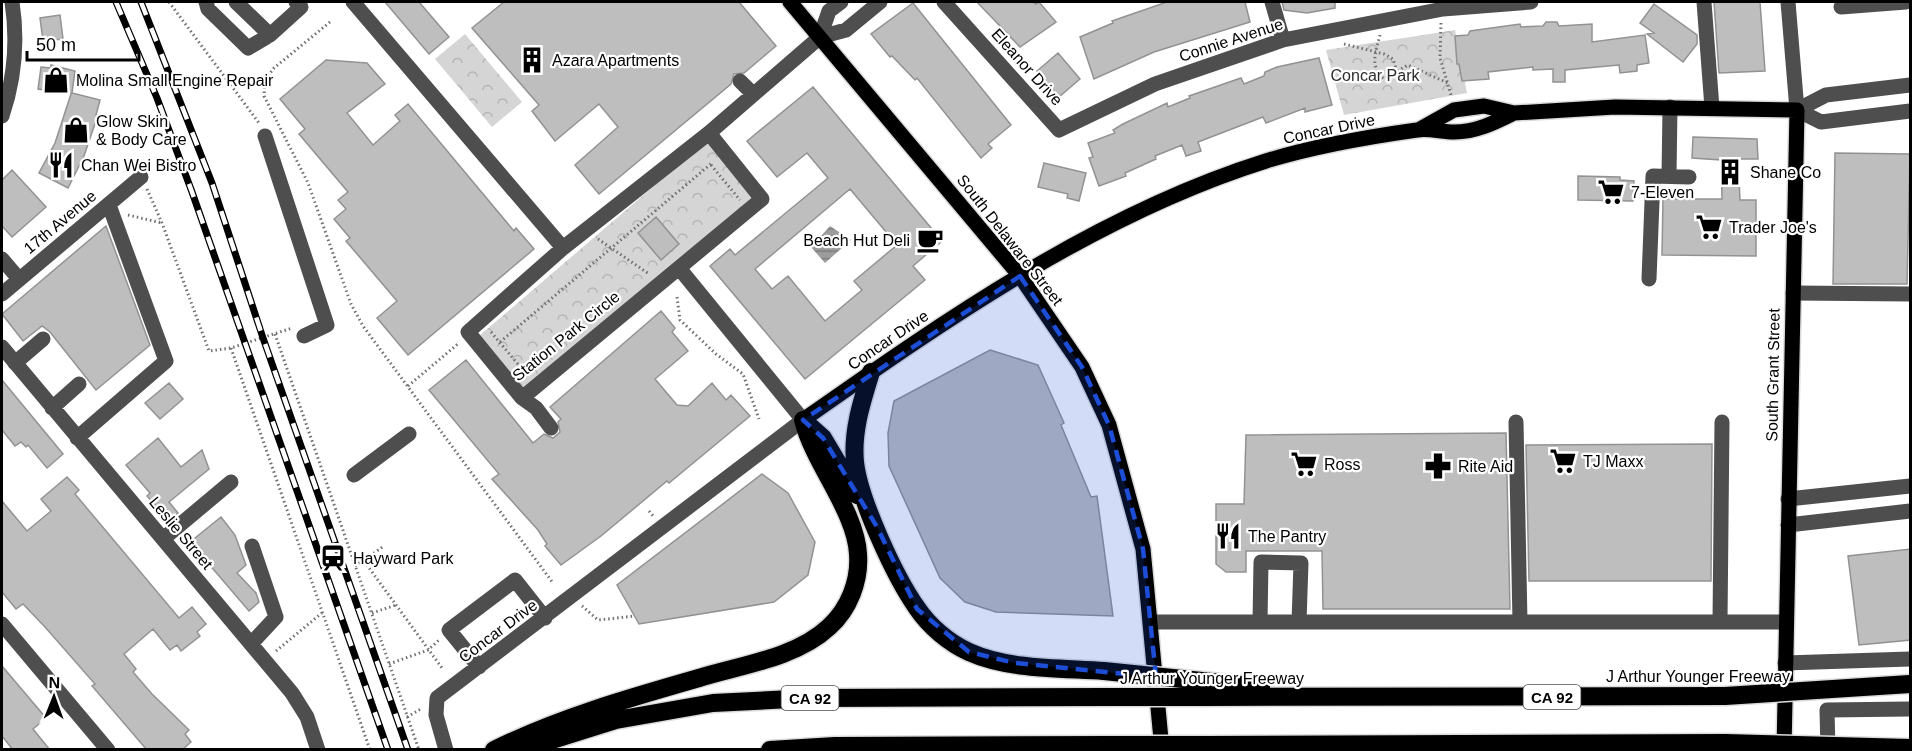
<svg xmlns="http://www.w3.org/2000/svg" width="1912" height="751" viewBox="0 0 1912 751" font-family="Helvetica,sans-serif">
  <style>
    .park { fill: url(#park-crowns) }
    .water { fill: url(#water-rules) }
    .building { fill: #bebebe; stroke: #929292; stroke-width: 1.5; fill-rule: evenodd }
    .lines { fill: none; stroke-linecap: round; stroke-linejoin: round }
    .major-casing { stroke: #dbdbdb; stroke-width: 18 }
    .highway-casing { stroke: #dbdbdb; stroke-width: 21 }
    .path { stroke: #707070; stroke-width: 3; stroke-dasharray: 1.5 3; stroke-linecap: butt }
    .minor { stroke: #4e4e4e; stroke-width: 15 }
    .major { stroke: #000; stroke-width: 15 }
    .highway { stroke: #000; stroke-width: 18 }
    .rail-casing { stroke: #000; stroke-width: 7 }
    .rail { stroke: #fff; stroke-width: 4.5; stroke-dasharray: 14; stroke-linecap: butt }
    .highway-bridge-casing { stroke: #dbdbdb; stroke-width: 21; stroke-linecap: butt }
    .highway-bridge { stroke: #000; stroke-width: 18 }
    .marked { fill: #1d4ed8; fill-opacity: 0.2; stroke: #1d4ed8; stroke-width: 4.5; stroke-dasharray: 12 8; stroke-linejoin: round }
    .labels { text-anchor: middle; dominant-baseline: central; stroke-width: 4.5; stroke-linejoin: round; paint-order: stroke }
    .shield { fill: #fff; stroke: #4c4c4c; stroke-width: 1.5 }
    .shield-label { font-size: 15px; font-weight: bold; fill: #000 }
    .street-label { font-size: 16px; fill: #000; stroke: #fff }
    .poi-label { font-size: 16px; fill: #000; stroke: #fff; text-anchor: start }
    .park-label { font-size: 16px; fill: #2c2c2c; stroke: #fff }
  </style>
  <defs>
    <pattern id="park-crowns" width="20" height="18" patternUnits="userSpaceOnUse" patternTransform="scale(1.5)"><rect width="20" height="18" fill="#d5d5d5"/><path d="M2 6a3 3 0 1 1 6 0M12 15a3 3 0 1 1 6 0" fill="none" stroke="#b5b5b5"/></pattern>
    <pattern id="water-rules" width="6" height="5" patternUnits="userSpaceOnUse" patternTransform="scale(1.5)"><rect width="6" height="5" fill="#9c9c9c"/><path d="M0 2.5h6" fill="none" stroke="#7d7d7d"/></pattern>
  </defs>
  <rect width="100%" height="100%" fill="#fff"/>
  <path class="park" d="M1455 30 1467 93 1344 115 1326 50Z
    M465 34 522 102 492 127 435 59Z
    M709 139 758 196 521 391 479 336Z"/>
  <path class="water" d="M830 226 851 240 825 263 811 247Z"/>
  <path class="building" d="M385 2H419L449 37 429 54Z
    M504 2H739L776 46 744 73 734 74 731 84 599 194 575 165 618 127 599 104 555 141 532 111 539 105 472 28Z
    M977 2H1033L1036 4 1039 2 1056 22 1020 47Z
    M1167 2H1245L1250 22 1154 52 1094 79 1080 37 1113 23 1112 21Z
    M1282 2H1335V8L1307 13 1284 10Z
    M1714 2H1760L1765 71 1719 73Z
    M913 3 1011 125 988 144 992 148 981 158 917 78 915 80 892 56 890 57 871 34Z
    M1654 4 1697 35V44L1683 62 1647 34 1654 33 1640 23Z
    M60 15 63 39 43 41 40 18Z
    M1546 22H1557L1559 26 1592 24V42L1645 35 1649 63 1637 65V71L1620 73 1619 65 1565 70V82H1553V69L1533 70V67L1488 72 1489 79 1462 81 1459 64H1457L1455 36 1468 35 1470 31 1520 24 1521 27 1543 26Z
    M1058 53 1080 79 1059 97 1037 71Z
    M1319 58 1332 105 1305 112V108L1266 123 1263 117 1198 142 1201 151 1186 156 1182 145 1155 156 1156 159 1125 173 1126 176 1099 186 1089 158 1093 157 1088 143 1115 133 1113 130 1123 124 1167 103 1168 107 1190 98 1189 96 1241 78 1244 84 1264 76 1265 72 1277 67Z
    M326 60 367 63 385 84 347 113 373 145 400 121 395 115 408 104 514 231 516 228 534 249 408 355 377 318 397 301 346 241 350 238 334 219 346 209 338 200 348 192 299 134 305 129 280 99Z
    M51 65 75 71 72 93 100 100 96 115H98L84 156 68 188 39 173 55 143 71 94 38 89 41 67 51 68Z
    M813 87 942 241 913 266 925 280 805 379 710 266 730 249 735 255 828 178 807 153 777 177 747 141ZM850 189 897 245 854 281 862 290 825 321 788 276 772 289 755 269Z
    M1693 137 1757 139 1758 159H1738L1740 200H1756V256L1662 255 1663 199H1722L1721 160 1692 158Z
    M1835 153 1910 154 1907 284H1833Z
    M1044 163 1086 173 1079 201 1067 198 1068 194 1038 187Z
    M12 170 46 207 12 237 2 226V180Z
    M1578 176 1620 177V180L1634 181 1633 201 1578 200Z
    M656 217 679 244 661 260 638 233Z
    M106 226 150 345 96 390 50 332 42 326 23 341 2 314Z
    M661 311 675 328 672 332 688 351 655 379 677 405 688 406 712 383 726 400 731 395 750 416 669 483 667 481 601 536 561 565 545 546 547 544 538 530 492 479 499 474 429 390 466 360 533 443 544 434 553 438 560 432 558 422 561 419 550 407Z
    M990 350 1038 365 1064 423 1061 425 1091 497 1097 496 1113 616 996 612 965 602 940 578 889 466 888 433 894 401Z
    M2 380 63 454 47 468 28 445 26 447 21 442 15 446 2 430Z
    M169 383 183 399 160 419 145 403Z
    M1506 433 1510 609H1323L1322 551H1246V572H1226L1216 564V504H1244L1246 435Z
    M158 438 181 467 202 450 209 469 169 502 178 513 169 520 147 496 150 493 126 465Z
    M1712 444 1711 581H1529L1526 445Z
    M762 474 788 493 815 542 808 575 774 602 639 624 617 585Z
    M67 477 79 490 75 494 179 618 192 607 206 624 197 632 200 636 181 651 177 645 170 650 153 629 124 654 136 669 133 672 152 694 189 730 185 734 191 742 182 750H147L92 686 95 684 45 627 23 604 16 609 2 592V501L27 531 51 511 41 499Z
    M221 517 235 535 246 565 237 573 256 593 259 602 249 611 190 542Z
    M1911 549V640L1859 645 1848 556Z
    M2 666 46 718 33 729 50 750H13L2 736Z"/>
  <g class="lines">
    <g class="major-casing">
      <path id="major" d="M790 2 1020 276 1082 367 1109 425 1143 549 1162 750
        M1420 129 1454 110 1484 106 1514 113 1615 107 1797 110 1784 750
        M803 420C947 319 1097 214 1266 161 1314 146 1367 137 1417 130 1429 128 1442 132 1454 132 1476 132 1494 123 1514 113"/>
    </g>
    <g class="highway-casing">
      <path id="highway" d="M871 372C862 401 852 431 855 462 859 499 895 577 917 608 929 626 949 643 969 652 1009 670 1061 668 1104 671
        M804 421 823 438 857 495
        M1202 681 1261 687
        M1203 697 1725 696
        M1207 745 1725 743
        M494 750C559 718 629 698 699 678 741 665 796 658 829 627 849 609 860 581 858 554 856 511 814 464 803 420
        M520 750 616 720 713 703 811 698 1106 697
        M770 750 835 746 1111 745"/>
    </g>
    <path class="path" d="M169 2 259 123
      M330 22 274 68 265 80 264 96 308 183 351 304 363 326 553 583
      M1441 23 1440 58 1451 95
      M1380 35C1376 51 1369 67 1384 79L1408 65 1450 84
      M1344 44 1384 54 1393 59 1397 71
      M711 165 740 200
      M147 189 162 223 209 351 231 348 292 328
      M128 215 162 223
      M598 239 649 274
      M677 297 680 320 716 354 743 374 759 419
      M491 332 527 375
      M275 334 419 750
      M500 342 712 163
      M231 348 370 750
      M408 386 459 343
      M649 511 654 517
      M364 561 442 668
      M355 566 384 546
      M582 606 598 620 635 616
      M372 613 396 605
      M276 651 323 612
      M389 664 428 650 440 639
      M407 717 421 709"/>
    <path class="minor" d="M206 2 208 9 248 48 270 35 301 7 296 2
      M236 2 270 35
      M353 2 563 248
      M944 2 1059 130 1155 84 1283 40 1443 9 1531 2
      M1272 2 1283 40
      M1704 2 1712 108
      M1788 2 1797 110
      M1841 7 1906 2
      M820 37 829 11 841 2
      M740 81 753 94
      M1797 110 1826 95 1910 85
      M1797 110 1821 122 1910 111
      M2 116C15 78 18 41 12 2
      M709 133 762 199 522 398 468 332 563 248 709 133 820 37 846 30 880 2
      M265 136 327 325 304 336
      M1669 176 1670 107
      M2 259 19 279
      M1649 279 1653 176 1689 177
      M1793 293 1910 294
      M2 294 141 177
      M2 347 292 693 307 717 318 750
      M15 363 43 339
      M522 398 536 408 551 428
      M52 408 79 384
      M1516 422 1520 622
      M77 438 166 361 109 205
      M354 475 409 434
      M1788 499 1910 486
      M1788 525 1910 511
      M163 539 231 482
      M1152 622H1786
      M1260 622 1261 562 1301 563 1299 622
      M1720 622 1722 422
      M2 624 108 750
      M251 644 276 617 252 546
      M1785 663 1910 659
      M479 667 449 630 515 580 545 618
      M446 750 436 715 437 698 803 420 679 268
      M1828 750 1827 710 1910 709"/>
    <use href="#major" class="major"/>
    <use href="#highway" class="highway"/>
    <g class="rail-casing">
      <path id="rail" d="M116 2 157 98 192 192 388 750
        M141 2 212 183 263 338 408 750"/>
    </g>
    <use href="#rail" class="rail"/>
    <g class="highway-bridge-casing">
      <path id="highway-bridge" d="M1104 671 1202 681
        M1725 696 1910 684
        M1106 697H1203
        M1725 743 1910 748
        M1111 745H1207"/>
    </g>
    <use href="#highway-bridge" class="highway-bridge"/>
  </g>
  <path class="marked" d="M1020 276 1082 367 1109 425 1143 549 1156 677 1015 663 969 652 917 609 877 527 823 438 803 420Z"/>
  <defs>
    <g id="building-bare" transform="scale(2.07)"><path d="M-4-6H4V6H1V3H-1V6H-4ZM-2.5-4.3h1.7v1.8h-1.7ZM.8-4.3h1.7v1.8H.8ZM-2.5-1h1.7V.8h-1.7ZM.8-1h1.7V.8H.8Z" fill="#000" stroke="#fff" stroke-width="2.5" paint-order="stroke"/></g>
    <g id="shop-bare" transform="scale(2.07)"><path d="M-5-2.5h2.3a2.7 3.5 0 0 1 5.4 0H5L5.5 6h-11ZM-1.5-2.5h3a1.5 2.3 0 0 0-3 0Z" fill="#000" stroke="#fff" stroke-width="2.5" paint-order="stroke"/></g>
    <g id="restaurant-bare" transform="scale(2.07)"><path d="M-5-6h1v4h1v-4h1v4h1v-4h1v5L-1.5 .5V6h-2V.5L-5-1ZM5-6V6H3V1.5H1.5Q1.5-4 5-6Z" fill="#000" stroke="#fff" stroke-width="2.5" paint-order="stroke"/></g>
    <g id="supermarket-bare" transform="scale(2.07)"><path d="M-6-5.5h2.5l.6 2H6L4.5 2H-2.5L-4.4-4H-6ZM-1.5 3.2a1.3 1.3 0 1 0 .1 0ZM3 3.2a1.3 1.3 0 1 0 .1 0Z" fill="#000" stroke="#fff" stroke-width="2.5" paint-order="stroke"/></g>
    <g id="cafe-bare" transform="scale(2.07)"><path d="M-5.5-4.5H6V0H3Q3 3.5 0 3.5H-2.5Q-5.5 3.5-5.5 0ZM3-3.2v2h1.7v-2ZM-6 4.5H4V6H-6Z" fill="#000" stroke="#fff" stroke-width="2.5" paint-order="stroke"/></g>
    <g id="pharmacy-bare" transform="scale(2.07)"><path d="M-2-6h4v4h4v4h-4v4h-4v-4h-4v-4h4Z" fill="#000" stroke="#fff" stroke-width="2.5" paint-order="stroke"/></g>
    <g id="station-bare" transform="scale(2.07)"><path d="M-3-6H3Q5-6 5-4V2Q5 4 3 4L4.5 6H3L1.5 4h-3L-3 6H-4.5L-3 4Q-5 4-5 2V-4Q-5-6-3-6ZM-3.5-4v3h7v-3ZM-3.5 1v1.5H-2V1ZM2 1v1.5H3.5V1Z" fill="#000" stroke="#fff" stroke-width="2.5" paint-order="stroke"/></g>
  </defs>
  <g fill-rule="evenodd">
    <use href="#building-bare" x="532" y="60"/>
    <use href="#shop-bare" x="56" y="80"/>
    <use href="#shop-bare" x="76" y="130"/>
    <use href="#restaurant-bare" x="61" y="165"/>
    <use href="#building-bare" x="1730" y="172"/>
    <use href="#supermarket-bare" x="1611" y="192"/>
    <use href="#supermarket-bare" x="1709" y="227"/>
    <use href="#cafe-bare" x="930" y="240"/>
    <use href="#supermarket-bare" x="1563" y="461"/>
    <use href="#supermarket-bare" x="1304" y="464"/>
    <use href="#pharmacy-bare" x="1438" y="466"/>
    <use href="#restaurant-bare" x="1228" y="536"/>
    <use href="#station-bare" x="333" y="558"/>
  </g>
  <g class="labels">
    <g class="shield">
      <rect x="1523.5" y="685" width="57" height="24" rx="4.5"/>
      <rect x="781.5" y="686" width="57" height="24" rx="4.5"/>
    </g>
    <g class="shield-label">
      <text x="1552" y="697">CA 92</text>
      <text x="810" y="698">CA 92</text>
    </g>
    <g class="street-label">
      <text transform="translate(1231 40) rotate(-18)">Connie Avenue</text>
      <text transform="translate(1027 67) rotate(48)">Eleanor Drive</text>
      <text transform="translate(1329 129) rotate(-12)">Concar Drive</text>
      <text transform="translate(60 222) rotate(-40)">17th Avenue</text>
      <text transform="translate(1010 240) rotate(52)">South Delaware Street</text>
      <text transform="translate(566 336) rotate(-39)">Station Park Circle</text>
      <text transform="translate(888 340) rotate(-34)">Concar Drive</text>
      <text transform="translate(1773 375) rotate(-89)">South Grant Street</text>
      <text transform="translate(181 533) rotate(50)">Leslie Street</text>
      <text transform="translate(498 631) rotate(-37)">Concar Drive</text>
      <text x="1698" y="676">J Arthur Younger Freeway</text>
      <text x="1212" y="678">J Arthur Younger Freeway</text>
    </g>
    <g class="poi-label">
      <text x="552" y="60">Azara Apartments</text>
      <text x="76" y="80">Molina Small Engine Repair</text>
      <text x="96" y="121">Glow Skin<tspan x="96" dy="18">&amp; Body Care</tspan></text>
      <text x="81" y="165">Chan Wei Bistro</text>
      <text x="1750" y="172">Shane Co</text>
      <text x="1631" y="192">7-Eleven</text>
      <text x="1729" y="227">Trader Joe's</text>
      <text x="910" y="240" text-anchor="end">Beach Hut Deli</text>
      <text x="1583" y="461">TJ Maxx</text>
      <text x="1324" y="464">Ross</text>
      <text x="1458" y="466">Rite Aid</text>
      <text x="1248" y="536">The Pantry</text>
      <text x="353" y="558">Hayward Park</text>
    </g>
    <g class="park-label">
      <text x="1375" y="75">Concar Park</text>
    </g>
  </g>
  <rect width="1912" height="751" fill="none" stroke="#000000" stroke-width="6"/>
  <g transform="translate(54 697) rotate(1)" stroke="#ffffff" stroke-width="4.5" paint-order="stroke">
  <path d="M0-4.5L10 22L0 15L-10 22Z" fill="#000000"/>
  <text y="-9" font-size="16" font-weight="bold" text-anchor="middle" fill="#000000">N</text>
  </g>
  <path d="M27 51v9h112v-9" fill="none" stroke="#000000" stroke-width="3"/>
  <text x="36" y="51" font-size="18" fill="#000000" stroke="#ffffff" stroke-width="4.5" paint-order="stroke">50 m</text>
</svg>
